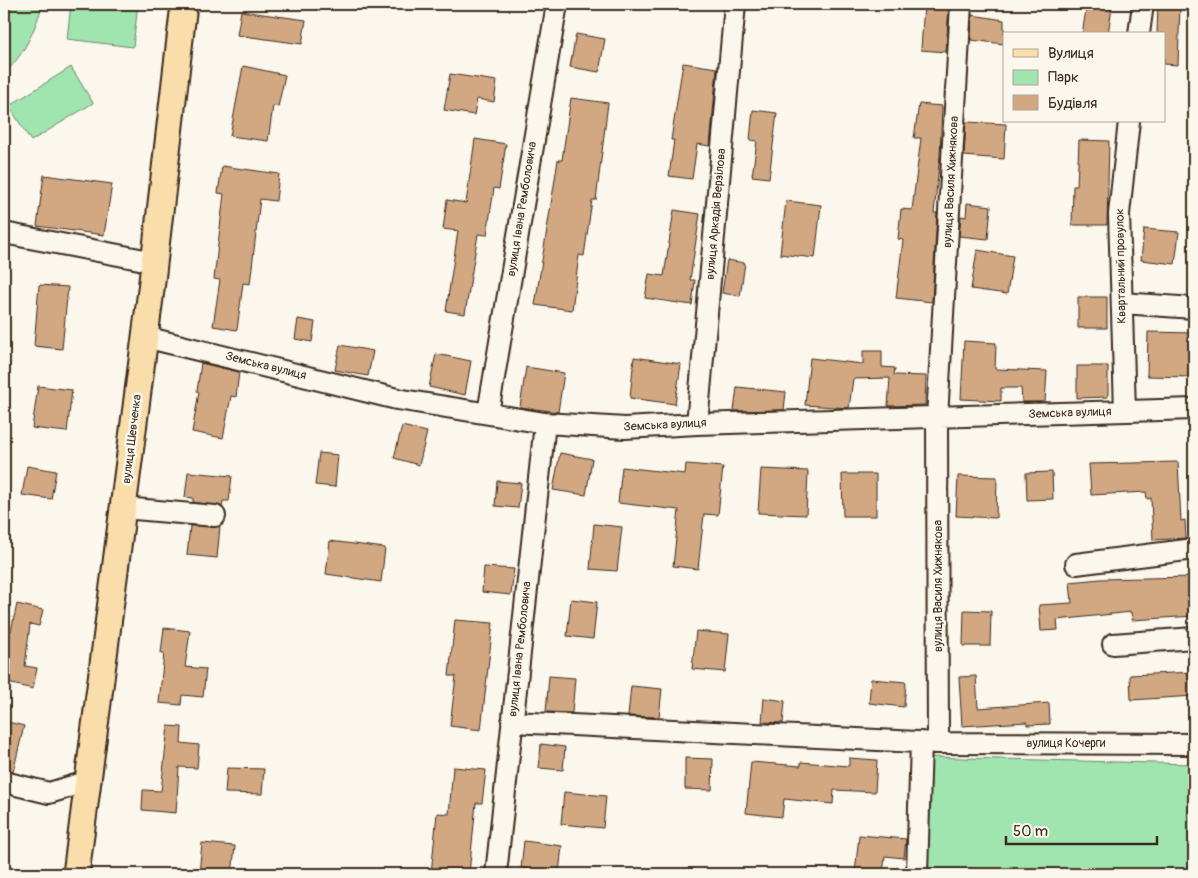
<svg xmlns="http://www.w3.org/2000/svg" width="1198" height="878" viewBox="0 0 1198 878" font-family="Pangolin,sans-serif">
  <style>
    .green { fill: #a0e4af; stroke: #6e8766 }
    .building { fill: #d2a883; stroke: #3b2a1e }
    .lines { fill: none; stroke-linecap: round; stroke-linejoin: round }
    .minor-casing { stroke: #3b2a1e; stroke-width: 24 }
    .major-casing { stroke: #3b2a1e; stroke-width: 29 }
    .minor { stroke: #fbf7ec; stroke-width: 20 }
    .major { stroke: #f9deab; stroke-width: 25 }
    .labels { text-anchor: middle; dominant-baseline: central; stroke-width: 5; stroke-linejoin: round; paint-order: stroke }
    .street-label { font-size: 12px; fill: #3b2a1e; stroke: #fbf7ec }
  </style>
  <rect width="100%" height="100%" fill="#fbf7ec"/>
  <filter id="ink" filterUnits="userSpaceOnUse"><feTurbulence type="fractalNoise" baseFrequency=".02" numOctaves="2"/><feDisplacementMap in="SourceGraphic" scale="10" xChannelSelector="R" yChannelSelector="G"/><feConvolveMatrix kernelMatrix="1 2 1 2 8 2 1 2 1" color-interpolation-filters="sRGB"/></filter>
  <g filter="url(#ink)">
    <path class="green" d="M4 4H43C34 31 25 54 4 74Z
      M71 4H138L133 47 67 39Z
      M71 67 93 103 31 141 9 106Z
      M925 757 1194 764V874H922Z"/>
    <path class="building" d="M924 4H949L946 52 921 50Z
      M1087 4 1112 7 1108 34H1082Z
      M1158 4H1180L1178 65 1164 64V34H1157Z
      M241 11 306 20 302 44 237 35Z
      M972 15 1004 20V44L971 40Z
      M576 34 605 39 599 72 570 67Z
      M683 63 717 68 710 146 697 144 692 179 669 176 674 140H671Z
      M243 66 285 75 278 107 273 106 268 141 230 136Z
      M450 74 497 81 494 102 477 99 474 115 444 110Z
      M571 98 608 103 596 200H592L584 256 579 255 572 310 535 305 558 160H562Z
      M919 104 942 106 940 156 934 213H937L932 302 896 298 903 240 898 239 901 209 912 210 921 138H914Z
      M753 110 777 113 769 178 752 176 757 141 750 140Z
      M966 122 1006 124 1004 159 964 156Z
      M475 139 506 144 499 189 494 188 487 235 478 234 465 314 446 311 458 231 443 229 447 200 466 203Z
      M1079 140 1109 141 1107 225H1072L1073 186H1077Z
      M222 166 279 174 276 201 260 199 250 284 243 283 237 330 213 326 220 280 214 279 224 194 218 193Z
      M44 175 112 184 104 235 37 226Z
      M786 201 821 205 815 258 780 254Z
      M967 203 991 206 988 239 959 236 961 216 966 217Z
      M674 210 700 214 690 280H695L692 305 645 298 649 274 664 276Z
      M1144 229 1179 232 1175 264 1141 260Z
      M977 250 1013 256 1007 294 971 289Z
      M727 260 745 263 740 296 722 293Z
      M39 285 68 287 62 349 34 346Z
      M1078 297H1107V328H1078Z
      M298 319 315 322 312 342 295 339Z
      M1148 332 1194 333V377L1147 376Z
      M964 341 996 343 995 369 1047 371 1045 402H1022L1021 388H1001V401L961 399Z
      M340 345 373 351 368 376 335 370Z
      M863 351H882V367L895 368 894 375 926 376 925 405 888 406 890 378 853 379 849 408 805 405 810 358 863 364Z
      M436 354 471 361 465 395 429 387Z
      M634 357 681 364 675 404 630 398Z
      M201 363 239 372 236 397 231 396 223 438 192 432 199 392 197 391Z
      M1077 366H1108V397L1077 398Z
      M526 367 564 373 558 412 520 407Z
      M38 386 72 390 67 432 32 428Z
      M737 387 786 392 784 410 734 411Z
      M402 426 427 432 419 465 394 458Z
      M319 453 338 455 335 487 315 485Z
      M560 453 592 459 586 495 553 490Z
      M1178 462 1181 521 1185 520 1186 538 1153 540 1151 498 1147 499 1146 492 1091 495 1089 464Z
      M686 464 723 467 718 515 704 514 698 569 673 566 679 510 618 503 622 467 685 474Z
      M27 466 56 471 51 499 22 495Z
      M761 469 808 471 806 515 758 513Z
      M188 472 232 476 229 501H223L222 507 193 502V498L185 497Z
      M1052 472 1053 499 1027 500 1026 473Z
      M842 474H876V516H843Z
      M958 476 997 477 996 518 956 516Z
      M497 481 521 483 518 508 495 506Z
      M594 524 622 527 617 571 590 569Z
      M190 526H220L217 558 187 555Z
      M330 541 385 548 381 582 326 574Z
      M484 567 514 569 511 595 482 592Z
      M1194 577V616L1132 620 1131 612 1057 620 1058 630 1041 631 1039 605 1072 603 1070 582 1100 579Z
      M571 599 597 602 593 639 567 636Z
      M17 604 43 610 39 626 30 624 25 666 37 668 33 689 4 682V630L11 631Z
      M964 610 991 611 990 646H963Z
      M455 620 493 623 481 730 450 726 456 676H449Z
      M164 628 190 631 185 667 206 669 203 697 182 695 181 705 159 703 164 653H161Z
      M696 631 729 634 725 672 692 669Z
      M1194 672V696L1131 700 1130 675Z
      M549 676 575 678 572 713 546 712Z
      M976 676 978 708 1049 703 1050 724 1027 725V722L962 726 959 677Z
      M871 679 906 682 904 707 869 703Z
      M631 686 662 689 659 717 628 716Z
      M764 698 785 701 783 723 762 722Z
      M4 721 24 726 13 772 4 770Z
      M168 726 182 727 181 743 199 745 197 768 179 767 176 813 142 810 143 790 161 791Z
      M541 744 565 747 563 770 539 768Z
      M685 758 713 759 712 790 685 789Z
      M849 758 877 760 875 792 834 790 833 804 784 799 782 817 746 813 751 762 801 766V762L849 766Z
      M453 767 486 770 482 803H476L469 874H431L437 813 449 814Z
      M227 768 264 769 262 794 225 793Z
      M564 792 606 796 603 828 561 824Z
      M859 835 906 839 904 858 885 856 883 874H855Z
      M524 841 562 846 559 873 521 868Z
      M202 843 235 846 232 874H199Z"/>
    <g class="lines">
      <g class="minor-casing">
        <path id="minor" d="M1139 34 1143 4
          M4 233 155 262
          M1122 303 1194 308
          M145 337 397 399 545 423 625 428 697 424 1194 409
          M1125 411 1119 214 1129 121
          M488 413 557 4
          M697 424 735 4
          M123 508 215 516
          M1076 564 1194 549
          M1113 644 1194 638
          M512 722 938 743 937 418 961 4
          M938 743 1194 744
          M4 782 49 793 86 782
          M496 874 545 423
          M917 874 921 742"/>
      </g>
      <g class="major-casing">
        <path id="major" d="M76 874 151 290 184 4"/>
      </g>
      <use href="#minor" class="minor"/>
      <use href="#major" class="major"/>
    </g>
  </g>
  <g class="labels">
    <g class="street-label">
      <text transform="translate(951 182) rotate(-87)">вулиця Василя Хижнякова</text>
      <text transform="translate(522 209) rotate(-81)">вулиця Івана Ремболовича</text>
      <text transform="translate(716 214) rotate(-85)">вулиця Аркадія Верзілова</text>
      <text transform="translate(1121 266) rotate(-91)">Квартальний провулок</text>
      <text transform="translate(266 366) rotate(14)">Земська вулиця</text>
      <text transform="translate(1070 413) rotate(-2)">Земська вулиця</text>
      <text transform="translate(665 425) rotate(-3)">Земська вулиця</text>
      <text transform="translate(132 439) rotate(-83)">вулиця Шевченка</text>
      <text transform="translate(938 586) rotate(-90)">вулиця Василя Хижнякова</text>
      <text transform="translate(520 649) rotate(-84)">вулиця Івана Ремболовича</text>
      <text x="1066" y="743">вулиця Кочерги</text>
    </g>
  </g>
  <rect width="1198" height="878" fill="none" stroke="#fbf7ec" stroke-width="20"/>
  <rect x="10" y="10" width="1178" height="858" fill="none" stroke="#3b2a1e" stroke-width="2" filter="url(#ink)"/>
  <rect x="1003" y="32" width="162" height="90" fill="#fbf7ec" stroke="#aea59a"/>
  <rect x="1013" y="49" width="25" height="8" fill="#f9deab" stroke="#aea59a"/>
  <text x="1048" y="58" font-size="15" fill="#3b2a1e">Вулиця</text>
  <rect x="1013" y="70" width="25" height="15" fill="#a0e4af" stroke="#aea59a"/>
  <text x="1048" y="82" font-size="15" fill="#3b2a1e">Парк</text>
  <rect x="1013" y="95" width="25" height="15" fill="#d2a883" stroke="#aea59a"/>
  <text x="1048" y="108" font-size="15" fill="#3b2a1e">Будівля</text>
  <path d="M1006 836v8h151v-8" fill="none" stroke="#3b2a1e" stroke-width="2.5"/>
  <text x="1013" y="836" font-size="15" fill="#3b2a1e" stroke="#fbf7ec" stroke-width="4" paint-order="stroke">50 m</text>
</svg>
